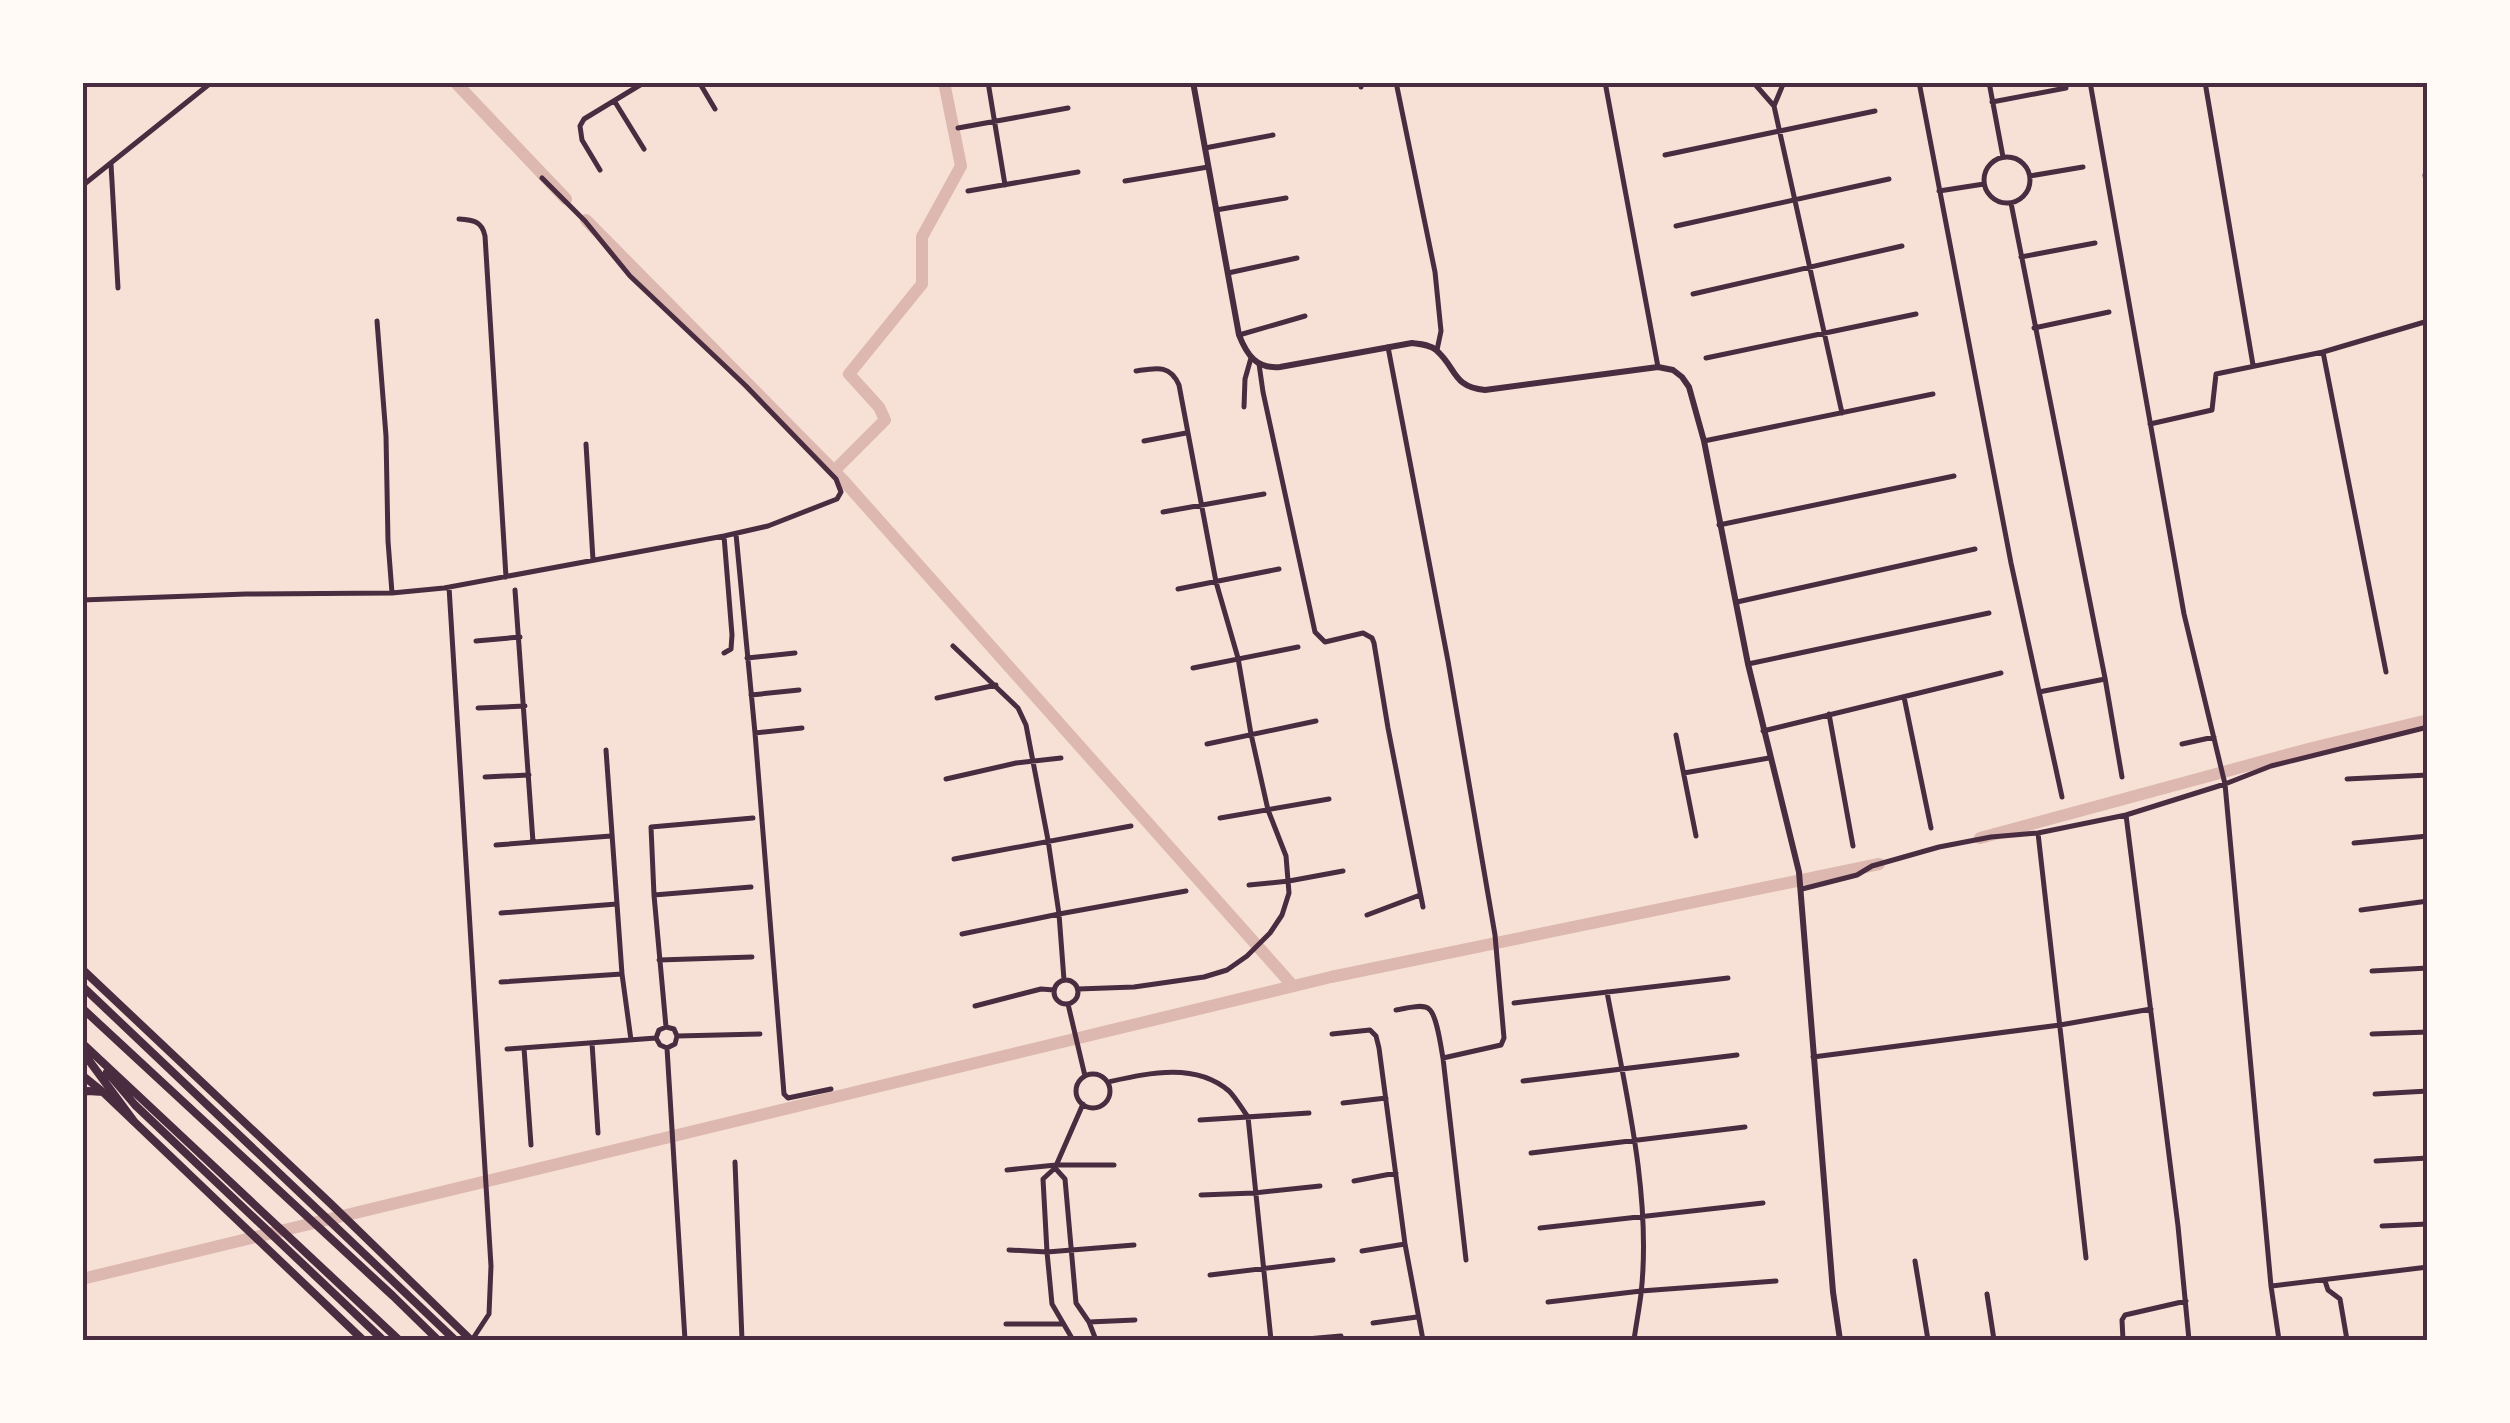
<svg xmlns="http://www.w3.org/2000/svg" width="2510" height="1423" viewBox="0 0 2510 1423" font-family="'Nunito Sans',sans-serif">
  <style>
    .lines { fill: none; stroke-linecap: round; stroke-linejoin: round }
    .canal { stroke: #dcb8b0; stroke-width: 12 }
    .minor { stroke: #4a2c40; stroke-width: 5 }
    .tertiary { stroke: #4a2c40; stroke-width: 6 }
    .secondary { stroke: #4a2c40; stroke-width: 8 }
    .primary { stroke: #4a2c40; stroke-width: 8 }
    .neatline { fill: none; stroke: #4a2c40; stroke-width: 4 }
  </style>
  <rect width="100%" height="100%" fill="#f7e1d7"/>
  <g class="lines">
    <path class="canal" d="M455 82 566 199
      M586 220 843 480 1293 986
      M834 471 885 420 879 407 849 374 922 284V237L961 166 944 82
      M1980 838 2312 748 2428 720
      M82 1279 1331 977 1879 864"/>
    <path class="minor" d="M699 82 715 109
      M988 82 1005 185
      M1360 82 1361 87
      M1396 82 1435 272 1441 331 1437 350
      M1605 82 1658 367
      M1753 82 1774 106 1842 413
      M1919 82 2011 563 2062 797
      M1989 82 2003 157
      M2090 82 2184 614 2225 784 2271 1286 2279 1340
      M2205 82 2253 365
      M1651 84 1658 82
      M615 102 644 149
      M1992 102 2066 88
      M1774 106 1784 82
      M958 128 1068 108
      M1205 148 1273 135
      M1665 155 1875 111
      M1984 180a23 23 0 1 1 46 0a23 23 0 1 1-46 0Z
      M111 164 118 288
      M600 170 582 140 580 126 584 119 645 82
      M2425 175 2428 192
      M2030 176 2083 167
      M1125 181 1208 167
      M82 186 212 82
      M968 191 1078 172
      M1939 191 1984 184
      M2011 203 2105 678 2122 777
      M1216 210 1286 198
      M459 219C473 220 482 221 485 236L506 577
      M1676 226 1889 179
      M2021 257 2095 243
      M1228 273 1297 258
      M1693 294 1902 246
      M377 321 386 436 388 541 392 593
      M2034 328 2109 312
      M1239 335 1305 316
      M1388 347 1448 661 1495 935 1504 1038 1501 1045 1443 1058 1466 1260
      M2323 352 2386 672
      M1706 358 1916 314
      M1259 364 1263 392 1315 632 1325 642 1363 633 1372 638 1374 643 1388 728 1423 907
      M1244 407 1245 379 1251 358
      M2150 424 2212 410 2216 374 2323 352 2428 321
      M1144 441 1186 433
      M1704 441 1933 394
      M586 444 593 560
      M1163 512 1264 494
      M1719 525 1954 476
      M736 534 755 733 802 728
      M449 587 491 1266 489 1314 472 1340
      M1178 589 1279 569
      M515 590 533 842
      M82 600 246 594 392 593 444 588 724 536 768 526 837 499 841 492 836 479 746 386 630 276 585 221 542 178
      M1737 602 1975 549
      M476 641 520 637
      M953 646 1018 708 1026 725 1048 840 1059 914 1064 980
      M724 653 731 649 732 635 724 536
      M747 658 795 653
      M1748 664 1989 613
      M1193 668 1298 647
      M2039 692 2105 679
      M751 695 799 690
      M1904 697 1931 828
      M937 698 996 685
      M478 708 525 706
      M1829 714 1853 846
      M1763 731 2001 673
      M755 733 784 1094 788 1098 831 1089
      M1676 735 1696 836
      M1207 744 1316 721
      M2182 744 2214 737
      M606 750 622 974 631 1040
      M1684 773 1769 758
      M485 777 529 775
      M946 779 1016 763 1061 758
      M2347 779 2428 775
      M2126 815 2178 1226 2189 1340
      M1220 818 1329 799
      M2038 833 2086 1258
      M2354 843 2428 836
      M496 845 611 836
      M954 859 1131 826
      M1249 885 1289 881 1343 871
      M1802 889 1857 875 1872 866 1939 847 1991 837 2038 833 2126 815 2225 784 2271 766 2428 727
      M654 895 751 887
      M2361 910 2428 901
      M501 913 617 904
      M1367 915 1420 895
      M962 934 1059 914 1186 891
      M659 960 752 957
      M2372 971 2428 968
      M1054 992a12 12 0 1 1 24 0a12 12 0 1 1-24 0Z
      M501 982 622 974
      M1078 989 1134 987 1204 977 1227 970 1247 956 1270 933 1282 915 1289 893 1286 856 1268 810 1251 734 1238 658 1216 582 1179 385C1170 364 1156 368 1136 371
      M1607 992C1625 1088 1652 1196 1641 1294 1639 1310 1636 1325 1634 1340
      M1514 1003 1728 978
      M1068 1004 1085 1076
      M975 1006 1041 989 1054 990
      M1396 1010C1405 1009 1422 1003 1429 1009 1437 1015 1441 1048 1443 1058
      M666 1027 654 895 651 827 753 818
      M1332 1034 1370 1030 1376 1036 1379 1048 1405 1244 1423 1340
      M2372 1034 2428 1032
      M677 1036 760 1034
      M592 1043 598 1133
      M524 1048 531 1145
      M667 1048 685 1340
      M507 1049 656 1038 660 1045 667 1048 675 1044 677 1036 674 1029 666 1027 659 1030 656 1038
      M1813 1057 2060 1025 2151 1009
      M1076 1091a17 17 0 1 1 34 0a17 17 0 1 1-34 0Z
      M1523 1081 1737 1055
      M1108 1082C1149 1073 1195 1062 1229 1091 1236 1098 1242 1109 1248 1117L1271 1340
      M2375 1094 2428 1091
      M1343 1103 1386 1098
      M1200 1120 1309 1113
      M1531 1153 1745 1127
      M2376 1161 2428 1158
      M735 1162 742 1340
      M1055 1168 1065 1179 1076 1303 1089 1322 1096 1340
      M1007 1170 1056 1165H1114
      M1354 1181 1396 1173
      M1201 1195 1254 1193 1320 1186
      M2382 1226 2428 1224
      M1540 1228 1763 1203
      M1009 1250 1047 1252 1134 1245
      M1362 1251 1405 1244
      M1915 1261 1928 1340
      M1210 1275 1333 1260
      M2325 1281 2328 1290 2340 1299 2347 1340
      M2272 1286 2428 1267
      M1987 1294 1994 1340
      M1548 1302 1641 1291 1776 1281
      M1089 1322 1135 1320
      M1373 1323 1417 1317
      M1006 1324H1062
      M1073 1340 1052 1304 1047 1252 1043 1179 1055 1168 1083 1104
      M1295 1340 1341 1336
      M2123 1340 2122 1320 2125 1315 2186 1301"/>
    <path class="tertiary" d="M1193 82 1239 335C1247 355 1256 369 1280 367L1412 343C1420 344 1429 344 1436 350 1457 368 1452 387 1485 390L1658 367 1673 370 1682 377 1689 387 1704 441 1748 664 1799 872 1833 1292 1840 1340"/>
    <path class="secondary" d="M82 969 331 1204 471 1340
      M82 1075 103 1092 363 1340
      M82 1093 88 1091 103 1092"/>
    <path class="primary" d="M82 986 455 1340
      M82 1008 393 1296 438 1340
      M82 1043 399 1340
      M82 1051 133 1120
      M107 1072 135 1105 383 1340"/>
  </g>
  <rect width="2510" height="1423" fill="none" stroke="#fffaf5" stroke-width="170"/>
  <rect x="85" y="85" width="2340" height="1253" class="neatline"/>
</svg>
